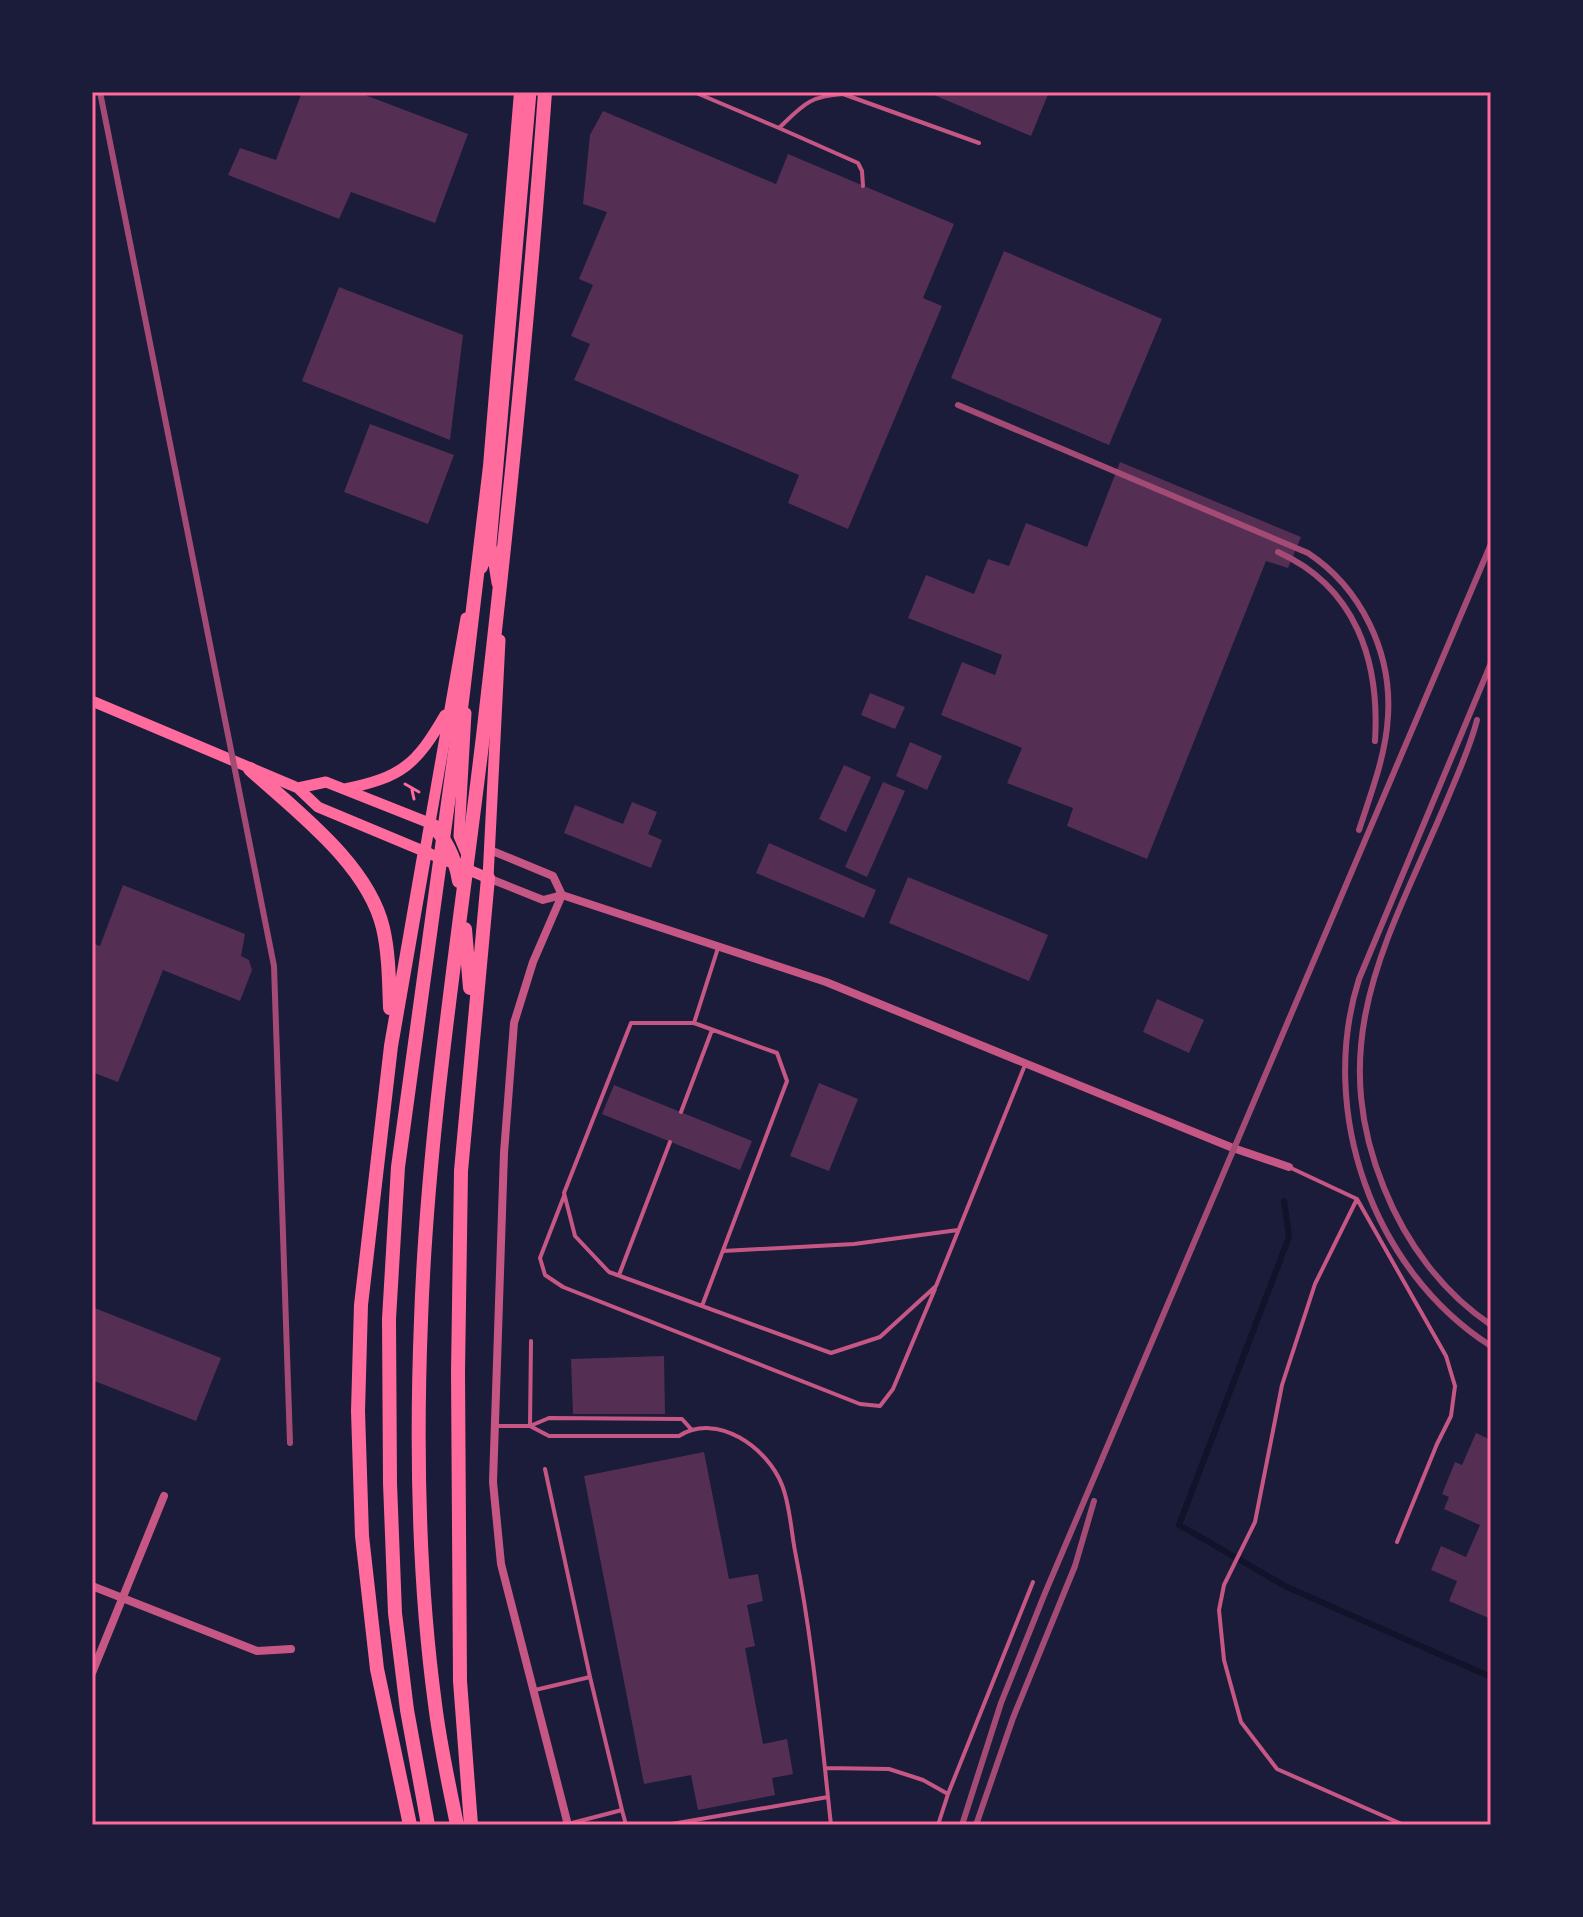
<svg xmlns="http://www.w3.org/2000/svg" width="1583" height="1917" viewBox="0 0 1583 1917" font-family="'Roboto Condensed',sans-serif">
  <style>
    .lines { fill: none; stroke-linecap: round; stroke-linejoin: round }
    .stream { stroke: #12122b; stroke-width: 6 }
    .building { fill: #542f53 }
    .path { stroke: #ff6b9d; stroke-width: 3 }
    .service { stroke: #c65784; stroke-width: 4 }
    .minor { stroke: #c65784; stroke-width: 8 }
    .secondary { stroke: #ff6b9d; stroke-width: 11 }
    .motorway { stroke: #ff6b9d; stroke-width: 14 }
    .rail { stroke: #a44b75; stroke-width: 6 }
    .neatline { fill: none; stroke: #ff6b9d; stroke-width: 3 }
  </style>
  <rect width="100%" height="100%" fill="#1b1b3a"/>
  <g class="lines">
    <path class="stream" d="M1284 1201 1289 1237 1179 1525 1287 1587 1491 1677"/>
  </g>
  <path class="building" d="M302 92H357L468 134 435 223 351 192 339 219 228 175 240 148 276 160Z
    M927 92H1049L1031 136Z
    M603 111 776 184 788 154 954 224 923 298 942 306 848 529 788 503 799 475 574 380 590 344 571 336 593 285 579 279 607 212 583 204 590 135Z
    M1004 251 1162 319 1109 445 951 378Z
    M339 287 463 335 450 440 302 381Z
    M370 424 454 455 428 524 344 492Z
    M1120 462 1301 537 1288 568 1266 561 1147 859 1067 826 1073 808 1007 783 1022 748 941 715 962 662 995 675 1002 655 908 618 926 575 974 594 988 559 1009 566 1026 523 1087 547Z
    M870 693 905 707 895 729 861 715Z
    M910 742 942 756 927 790 896 776Z
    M844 765 871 777 846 832 819 819Z
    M883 782 905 791 867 877 845 867Z
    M632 802 657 812 648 834 662 840 651 868 564 833 575 805 623 824Z
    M769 843 876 890 864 918 756 873Z
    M908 877 1048 935 1029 981 889 923Z
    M123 885 245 934 241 956 249 960 252 970 240 1001 163 970 118 1082 92 1072V943L100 946Z
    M1157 999 1204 1020 1189 1053 1143 1032Z
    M819 1083 858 1099 829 1171 790 1156Z
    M614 1085 752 1141 740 1170 602 1114Z
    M92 1307 221 1358 196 1421 92 1380Z
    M664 1356 665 1414H573L571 1359Z
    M1476 1433 1491 1440V1619L1449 1601 1457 1581 1431 1570 1441 1546 1466 1557 1480 1525 1444 1509 1449 1497 1442 1494 1455 1462 1462 1465Z
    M704 1452 729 1579 758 1574 763 1601 747 1605 755 1646 745 1648 763 1744 787 1739 793 1774 772 1778 775 1795 698 1810 691 1775 644 1784 584 1476Z"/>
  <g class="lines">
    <path class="path" d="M405 784 419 792
      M412 790 414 799"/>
    <path class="service" d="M694 92 779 128C803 105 809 96 843 94L979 143
      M779 128 858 163 862 171 863 186
      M718 948 694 1023H631L564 1193 575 1236 609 1272 831 1353 880 1337 936 1286 1025 1065
      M694 1023 777 1053 787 1081 702 1306
      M681 1112 712 1030
      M1291 1168 1357 1199 1446 1356 1455 1386 1451 1416 1437 1444 1397 1542
      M564 1196 540 1258 545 1275 563 1287 860 1404 880 1406 893 1389 935 1289
      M1357 1199 1315 1284 1282 1385 1255 1522 1224 1585 1219 1610 1224 1660 1241 1722 1277 1769 1404 1825
      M723 1251 854 1244 958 1230
      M619 1275 670 1142
      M497 1426H530L531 1341
      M691 1429 682 1419 549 1418 530 1426 549 1436H679C717 1412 767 1447 782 1485 790 1505 791 1530 795 1551 813 1641 821 1734 831 1825
      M535 1690 590 1677 545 1469
      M825 1768 889 1769 923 1780 948 1794 938 1825
      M948 1794 1033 1582
      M622 1810 626 1825
      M568 1824 622 1810 590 1677
      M666 1825 828 1797"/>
    <path class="minor" d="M490 850 553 876 562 895
      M488 878 543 900 562 895 826 982 1233 1148 1289 1167
      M562 895 533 962 514 1023 504 1153 493 1482 501 1564 568 1825
      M92 1586 257 1651 291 1649
      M92 1673 164 1496"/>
    <path class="secondary" d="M491 545 497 583
      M482 568 491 544 531 92
      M92 701 298 788 318 807 488 878
      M466 713 459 836 468 857
      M298 788 326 782 437 826
      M345 789C402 777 416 765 445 715
      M425 851 466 618
      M488 878 500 640"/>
    <path class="motorway" d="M250 769C296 811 368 864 383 928 389 954 389 982 390 1008
      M430 823C447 839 455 858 459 881
      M465 929 470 988
      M410 1825 377 1669 362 1536 358 1411 361 1305 391 1046 425 851
      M428 1825 407 1710 395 1613 390 1483 389 1319 398 1167 462 701 490 466 521 92
      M457 1825C449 1785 440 1745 435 1704 418 1578 416 1447 421 1320 428 1119 462 919 485 719 509 511 530 302 545 92
      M471 1825 460 1681 458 1372 461 1171 488 878"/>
    <path class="rail" d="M100 92 274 966 290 1443
      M958 405 1308 553C1361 588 1392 652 1388 716 1386 755 1371 793 1359 830
      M1278 552C1356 587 1380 661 1375 741
      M1491 663 1359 979C1317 1111 1373 1271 1491 1346
      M1477 720C1470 748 1458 773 1447 800 1390 936 1323 1038 1384 1188 1406 1243 1442 1292 1491 1325
      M962 1825 1001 1703 1045 1593 1491 544
      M976 1825 1013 1718 1075 1566 1094 1501"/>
  </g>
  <rect width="1583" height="1917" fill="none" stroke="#1b1b3a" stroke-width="188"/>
  <rect x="94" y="94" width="1395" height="1729" class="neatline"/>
</svg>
